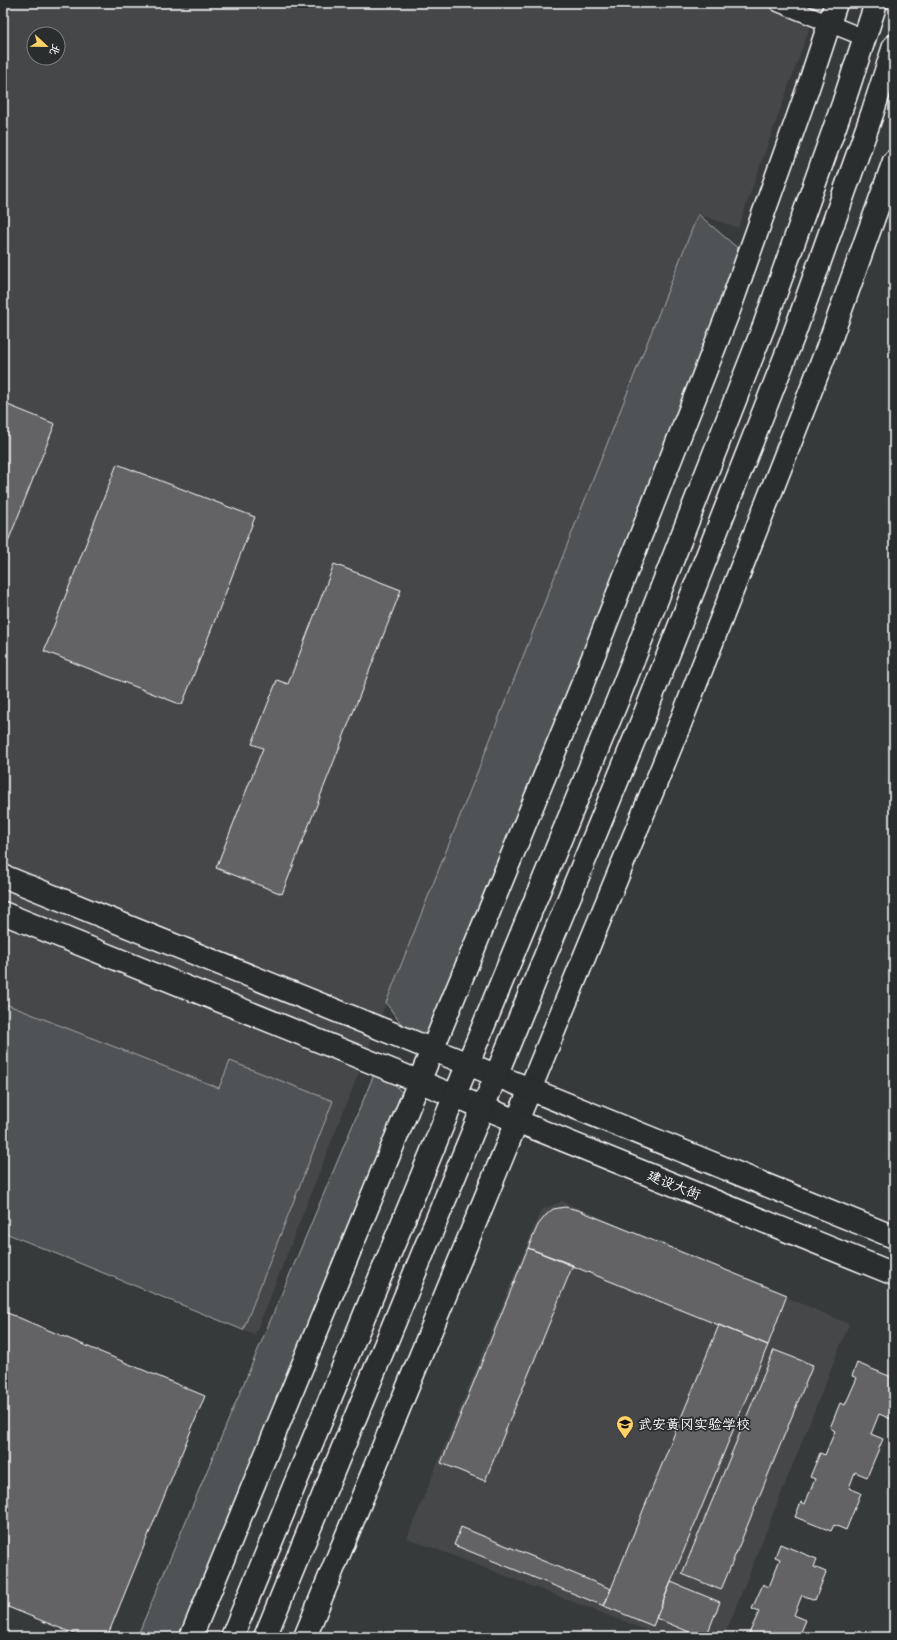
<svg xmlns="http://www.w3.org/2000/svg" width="897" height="1640" viewBox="0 0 897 1640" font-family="Itim,'LXGW WenKai TC',sans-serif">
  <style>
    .built { fill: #444748; fill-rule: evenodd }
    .green { fill: #505354; stroke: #a8a9aa }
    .building { fill: #636465; stroke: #fff }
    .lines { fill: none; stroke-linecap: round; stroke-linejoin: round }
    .service-casing { stroke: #fff; stroke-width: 19 }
    .minor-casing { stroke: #fff; stroke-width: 25 }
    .secondary-casing { stroke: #fff; stroke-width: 25 }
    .trunk-casing { stroke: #fff; stroke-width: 25 }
    .service { stroke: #2a2d2e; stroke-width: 16 }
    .minor { stroke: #2a2d2e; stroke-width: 22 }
    .secondary { stroke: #2a2d2e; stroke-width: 22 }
    .trunk { stroke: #2a2d2e; stroke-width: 22 }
    .labels { text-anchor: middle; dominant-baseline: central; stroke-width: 3.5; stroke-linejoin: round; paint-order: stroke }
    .street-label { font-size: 14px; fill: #fff; stroke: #2a2d2e }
    .poi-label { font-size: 14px; fill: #fff; stroke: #2a2d2e; text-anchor: start }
  </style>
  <rect width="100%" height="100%" fill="#373a3b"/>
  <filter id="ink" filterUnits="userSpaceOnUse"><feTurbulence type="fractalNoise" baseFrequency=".025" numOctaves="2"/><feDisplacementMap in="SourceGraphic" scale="8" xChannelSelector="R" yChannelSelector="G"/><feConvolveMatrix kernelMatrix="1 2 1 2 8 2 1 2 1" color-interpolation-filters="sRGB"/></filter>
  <g filter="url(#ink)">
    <path class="built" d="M3 3H817L813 18 738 228 698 214 255 1335 3 1232ZM34 34H58V58H34Z
      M562 1201 849 1324 724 1637H664L407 1538 541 1210Z"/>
    <path class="green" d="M698 214 748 257 442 1026 415 1043 386 1003Z
      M3 1003 219 1088 230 1061 333 1101 243 1330 3 1232Z
      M378 1065 410 1102 191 1637H137Z"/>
    <path class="building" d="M3 403 55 424 3 554Z
      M117 464 255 517 182 705 44 651Z
      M334 564 401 590 282 894 216 868 263 748 252 744 277 680 288 684Z
      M565 1207 578 1210 787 1295 768 1345 528 1248 538 1225 546 1215 553 1209Z
      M528 1248 573 1265 485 1481 441 1463Z
      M3 1311 205 1396 107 1637H82L3 1605Z
      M719 1325 768 1345 653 1626 604 1606Z
      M774 1350 813 1365 721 1590 682 1574Z
      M857 1363 894 1378 891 1385 894 1387V1412L891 1419 879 1414 871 1434 883 1439 867 1477 855 1472 849 1488 861 1493 846 1530 834 1525 831 1531 795 1517 801 1502 805 1504 815 1479 810 1477 820 1453 825 1455 835 1431 830 1428 840 1403 845 1405 857 1378 852 1376Z
      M461 1527 611 1589 604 1606 454 1545Z
      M780 1544 817 1559 814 1567 826 1572 815 1600 802 1595 794 1615 806 1620 799 1637H742L743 1634 748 1636 759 1612 752 1609 763 1584 769 1587 780 1559 775 1557Z
      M671 1582 720 1602 706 1637H701L656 1618Z
      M894 1626V1637H883L884 1633 890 1636Z"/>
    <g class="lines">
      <g class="service-casing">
        <path id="service" d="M778 3 865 38"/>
      </g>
      <g class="minor-casing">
        <path id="minor" d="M3 876 468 1064
          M3 913 455 1096
          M191 1637 582 685 728 313 807 91 836 3
          M305 1637 680 724 827 349 894 161"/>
      </g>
      <g class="secondary-casing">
        <path id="secondary" d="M468 1064 894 1237
          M455 1096 894 1274"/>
      </g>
      <g class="trunk-casing">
        <path id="trunk" d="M232 1637 618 699 764 326 843 104 876 3
          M265 1637 646 711 793 337 872 114 894 46"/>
      </g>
      <use href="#service" class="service"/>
      <use href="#minor" class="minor"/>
      <use href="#secondary" class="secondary"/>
      <use href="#trunk" class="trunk"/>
    </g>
  </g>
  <defs>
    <g id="school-pin" transform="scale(0.9)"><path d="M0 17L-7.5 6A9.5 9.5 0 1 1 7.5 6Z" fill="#ffd166" stroke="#2a2d2e"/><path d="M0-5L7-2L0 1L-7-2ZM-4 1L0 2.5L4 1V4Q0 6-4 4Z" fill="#111"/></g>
  </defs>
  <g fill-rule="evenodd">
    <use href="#school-pin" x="625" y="1424"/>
  </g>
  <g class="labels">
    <g class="street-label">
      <text transform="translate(674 1185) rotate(22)">建设大街</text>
    </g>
    <g class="poi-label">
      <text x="638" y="1424">武安黄冈实验学校</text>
    </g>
  </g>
  <rect width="897" height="1640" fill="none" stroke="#2a2d2e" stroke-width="16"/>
  <rect x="8" y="8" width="881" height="1624" fill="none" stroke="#fff" stroke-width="1.5" filter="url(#ink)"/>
  <g transform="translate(46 46) rotate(112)"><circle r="19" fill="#2a2d2e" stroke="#7f8182"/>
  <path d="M0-3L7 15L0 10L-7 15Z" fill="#ffd166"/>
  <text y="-6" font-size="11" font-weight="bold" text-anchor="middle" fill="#ffffff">北</text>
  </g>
</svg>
